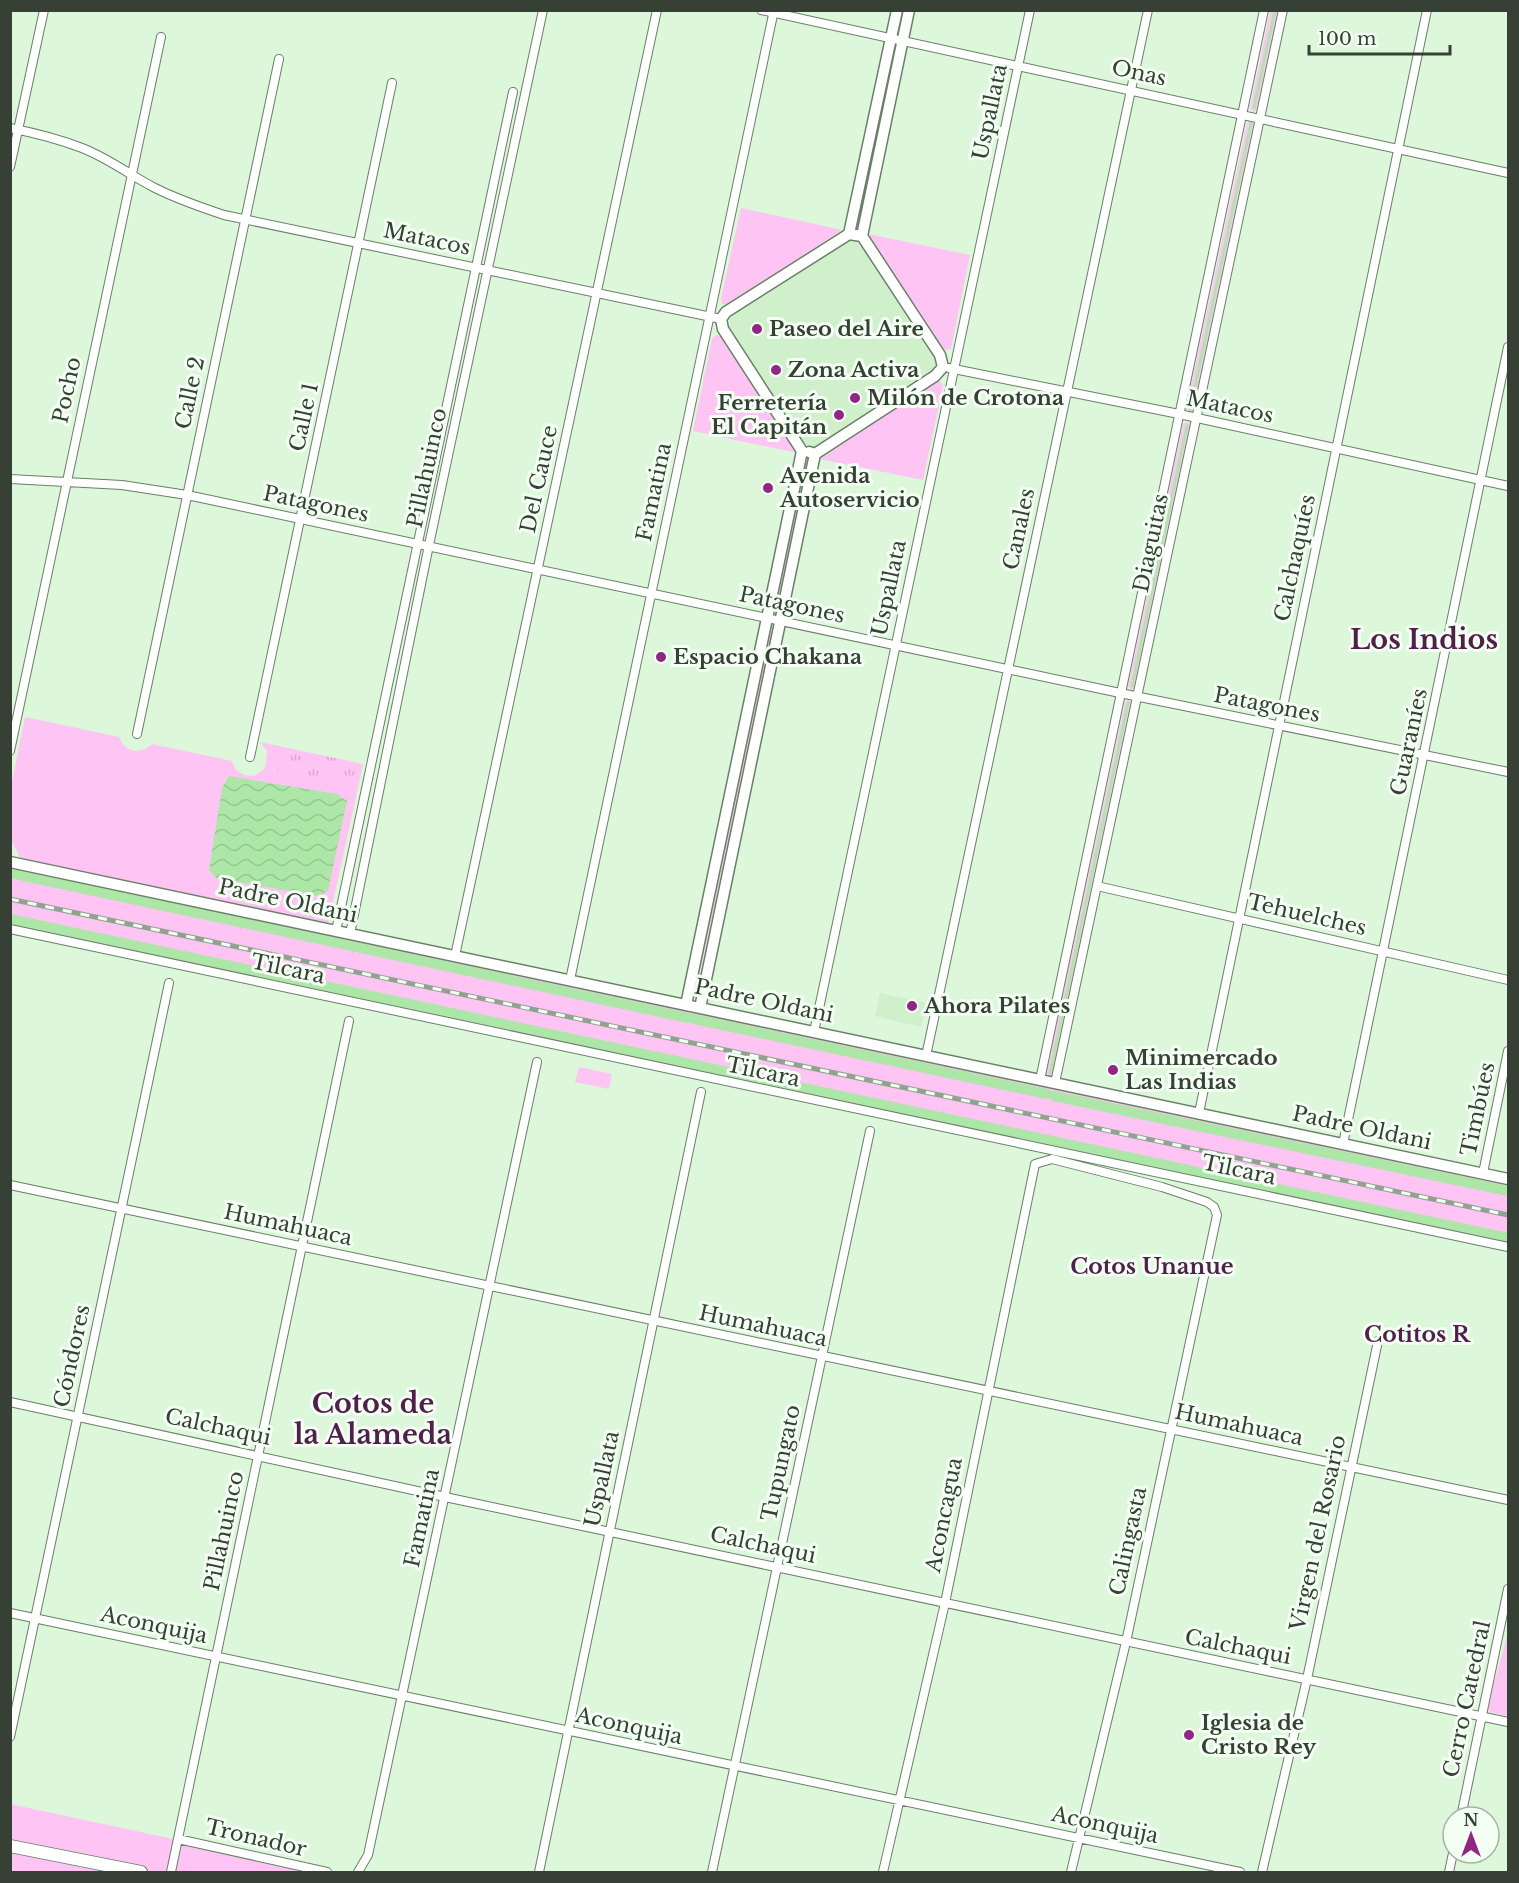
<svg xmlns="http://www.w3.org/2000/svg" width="1519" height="1883" viewBox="0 0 1519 1883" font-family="'Libre Baskerville',serif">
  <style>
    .built { fill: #d0f0cc }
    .grass { fill: #fec4f3 }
    .park { fill: url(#park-tufts) }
    .water { fill: url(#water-waves) }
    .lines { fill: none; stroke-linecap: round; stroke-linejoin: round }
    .stream { stroke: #ace7a7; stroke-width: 3 }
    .canal { stroke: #ace7a7; stroke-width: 10 }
    .street-casing { stroke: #688066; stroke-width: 10 }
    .secondary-casing { stroke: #688066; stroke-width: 13 }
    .primary-casing { stroke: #688066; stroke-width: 14 }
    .street { stroke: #fff; stroke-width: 8 }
    .secondary { stroke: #fff; stroke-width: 10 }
    .primary { stroke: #fff; stroke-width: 12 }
    .rail-casing { stroke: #90a38f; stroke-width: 5 }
    .rail { stroke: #f4fff3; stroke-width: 3; stroke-dasharray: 9; stroke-linecap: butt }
    .poi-dot { fill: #932586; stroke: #f4fff3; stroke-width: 2 }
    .labels { text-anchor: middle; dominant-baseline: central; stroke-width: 6; stroke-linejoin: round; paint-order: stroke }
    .street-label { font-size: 21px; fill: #364035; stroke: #f4fff3 }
    .poi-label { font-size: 21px; font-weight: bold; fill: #364035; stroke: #f4fff3; text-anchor: start }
    .neighbourhood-label { font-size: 22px; font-weight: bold; fill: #521e4b; stroke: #f4fff3 }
    .district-label { font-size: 27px; font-weight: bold; fill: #521e4b; stroke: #f4fff3 }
  </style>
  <defs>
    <pattern id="park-tufts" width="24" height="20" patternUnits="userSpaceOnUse" patternTransform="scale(1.5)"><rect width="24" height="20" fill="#fec4f3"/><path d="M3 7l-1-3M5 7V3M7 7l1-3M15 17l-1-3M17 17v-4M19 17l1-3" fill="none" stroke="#daa9d1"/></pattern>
    <pattern id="water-waves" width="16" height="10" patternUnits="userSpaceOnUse" patternTransform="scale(1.5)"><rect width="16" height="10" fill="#ace7a7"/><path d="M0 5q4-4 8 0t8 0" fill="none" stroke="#95c790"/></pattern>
  </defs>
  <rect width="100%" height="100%" fill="#dcf7da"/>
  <path class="built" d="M851 239 860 241 935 353 937 365 935 370 813 448 802 441 731 332 729 319 734 313Z
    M880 993 927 1003 921 1027 875 1016Z"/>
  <path class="grass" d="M1270 11H1280L1258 111 1253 112 1250 108Z
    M893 53 896 54 858 226 855 224Z
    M1250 120 1256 125 1192 413 1186 409 1247 123Z
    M741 208 842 230 727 305 722 304 721 299Z
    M868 234 970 255 951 349 943 350Z
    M716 335 722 337 798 453 693 431 712 339Z
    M940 381 943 386 923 480 820 459 935 382Z
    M1187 422 1192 424 1136 689 1131 690 1128 686 1183 424Z
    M808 461 779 607 776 608 804 463Z
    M772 632 773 634 697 987 695 985 769 633Z
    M1128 700 1132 702 1053 1076H1049L1046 1073 1125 702Z
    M25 717 119 737C125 752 140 756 152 744L232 761 236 770 244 775 254 776 265 768 358 788 328 924 21 859 11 840V787Z
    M11 862 1508 1179V1247L11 929Z
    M579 1067 612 1074 609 1089 575 1082Z
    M1508 1633V1716L1490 1712 1487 1708Z
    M10 1804 327 1872H11Z"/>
  <path class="park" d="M260 742 363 764 358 788 265 768 267 751Z"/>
  <path class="water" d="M229 776 337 794 347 801 328 891 317 896 216 878 209 870 222 788Z"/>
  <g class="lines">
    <path class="stream" d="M1254 108 1275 10
      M1190 410 1251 124
      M1132 686 1187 426
      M1050 1073 1128 703"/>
    <path class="canal" d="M10 873 688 1018
      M10 919 1508 1238
      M694 1019 1047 1094
      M1054 1096 1508 1191"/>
    <g class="street-casing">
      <path id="street" d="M761 10 1508 173
        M10 128C35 133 59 139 82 148 108 158 130 175 155 188 177 199 200 207 224 215L721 319
        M10 167 44 10
        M949 368 1179 414 1508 486
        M10 479 122 485 187 495 1120 693 1508 772
        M137 734 279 59
        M10 751 161 37
        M250 757 392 83
        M1097 886 1508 980
        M10 929 1508 1247
        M336 931 513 92
        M350 934 429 545 543 10
        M455 956 657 10
        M570 980 774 10
        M814 1032 1030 10
        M926 1056 1148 10
        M1040 1080 1264 10
        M1055 1083 1283 10
        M1199 1113 1427 10
        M1343 1144 1508 347
        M1483 1173 1508 1051
        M10 1185 1508 1500
        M10 1402 445 1497 1508 1722
        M10 1613 1240 1872
        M10 1737 169 983
        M1461 1817 1508 1589
        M178 1839 327 1872
        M171 1872 349 1021
        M358 1872 368 1855 537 1062
        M539 1872 701 1092
        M712 1872 870 1131
        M883 1872 945 1603 1035 1164 1052 1159 1162 1187 1207 1202 1214 1207 1217 1215 1126 1642 1071 1872
        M1262 1872 1307 1679 1378 1341
        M1449 1872 1453 1853"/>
    </g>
    <g class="secondary-casing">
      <path id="secondary" d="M849 234 897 10
        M809 452 815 454 935 376 943 367 940 355 862 236 909 10
        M10 862 1508 1179
        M686 1005 802 451 723 329 721 319 726 312 849 234 862 236
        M700 1008 815 454"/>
    </g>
    <g class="primary-casing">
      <path id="primary" d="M10 1846 141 1872"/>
    </g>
    <use href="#street" class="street"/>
    <use href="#secondary" class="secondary"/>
    <use href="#primary" class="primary"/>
    <g class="rail-casing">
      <path id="rail" d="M10 899 1508 1215"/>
    </g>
    <use href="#rail" class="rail"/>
  </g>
  <g class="poi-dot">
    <circle cx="757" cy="329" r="6"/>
    <circle cx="776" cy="370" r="6"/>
    <circle cx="855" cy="398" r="6"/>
    <circle cx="839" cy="415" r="6"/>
    <circle cx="768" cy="488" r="6"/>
    <circle cx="661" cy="657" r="6"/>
    <circle cx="912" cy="1006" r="6"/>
    <circle cx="1113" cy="1070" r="6"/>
    <circle cx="1189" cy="1735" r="6"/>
  </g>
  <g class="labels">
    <g class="street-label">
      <text transform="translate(1139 73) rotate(12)">Onas</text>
      <text transform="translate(990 112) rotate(-78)">Uspallata</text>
      <text transform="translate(427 239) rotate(12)">Matacos</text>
      <text transform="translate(67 390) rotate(-78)">Pocho</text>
      <text transform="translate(190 393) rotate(-78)">Calle 2</text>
      <text transform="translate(1230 407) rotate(12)">Matacos</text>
      <text transform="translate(304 417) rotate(-78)">Calle 1</text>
      <text transform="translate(427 468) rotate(-78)">Pillahuinco</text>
      <text transform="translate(539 479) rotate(-78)">Del Cauce</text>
      <text transform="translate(654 492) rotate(-78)">Famatina</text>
      <text transform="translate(316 504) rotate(12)">Patagones</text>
      <text transform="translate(1019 529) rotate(-78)">Canales</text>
      <text transform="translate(1151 543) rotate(-78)">Diaguitas</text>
      <text transform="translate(1295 558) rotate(-78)">Calchaquíes</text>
      <text transform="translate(889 588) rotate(-78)">Uspallata</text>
      <text transform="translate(792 605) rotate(12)">Patagones</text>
      <text transform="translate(1267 705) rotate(11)">Patagones</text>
      <text transform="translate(1409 742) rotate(-78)">Guaraníes</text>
      <text transform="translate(288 901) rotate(12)">Padre Oldani</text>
      <text transform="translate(1307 915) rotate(13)">Tehuelches</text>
      <text transform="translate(288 969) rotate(12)">Tilcara</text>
      <text transform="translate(764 1001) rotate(12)">Padre Oldani</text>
      <text transform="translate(763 1072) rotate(12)">Tilcara</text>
      <text transform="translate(1478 1109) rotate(-78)">Timbúes</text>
      <text transform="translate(1362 1128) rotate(12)">Padre Oldani</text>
      <text transform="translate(1239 1170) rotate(12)">Tilcara</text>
      <text transform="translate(288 1225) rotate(12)">Humahuaca</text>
      <text transform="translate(763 1326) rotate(12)">Humahuaca</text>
      <text transform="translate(72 1356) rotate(-78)">Cóndores</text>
      <text transform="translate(1239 1425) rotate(12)">Humahuaca</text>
      <text transform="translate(218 1427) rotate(12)">Calchaqui</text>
      <text transform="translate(781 1463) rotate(-78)">Tupungato</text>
      <text transform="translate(602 1479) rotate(-78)">Uspallata</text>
      <text transform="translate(944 1515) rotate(-79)">Aconcagua</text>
      <text transform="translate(422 1518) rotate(-78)">Famatina</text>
      <text transform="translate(224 1531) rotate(-78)">Pillahuinco</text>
      <text transform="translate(1318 1533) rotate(-78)">Virgen del Rosario</text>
      <text transform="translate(1128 1541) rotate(-78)">Calingasta</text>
      <text transform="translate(763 1545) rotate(12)">Calchaqui</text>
      <text transform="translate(154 1625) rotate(12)">Aconquija</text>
      <text transform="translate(1238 1647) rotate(11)">Calchaqui</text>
      <text transform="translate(1467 1699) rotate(-78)">Cerro Catedral</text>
      <text transform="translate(629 1726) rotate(12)">Aconquija</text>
      <text transform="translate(1105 1825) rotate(12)">Aconquija</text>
      <text transform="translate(256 1838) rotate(13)">Tronador</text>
    </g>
    <g class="poi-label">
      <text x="769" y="329">Paseo del Aire</text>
      <text x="788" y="370">Zona Activa</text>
      <text x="867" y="398">Milón de Crotona</text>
      <text x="827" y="403" text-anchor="end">Ferretería<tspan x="827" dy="24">El Capitán</tspan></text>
      <text x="780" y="476">Avenida<tspan x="780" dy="24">Autoservicio</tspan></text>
      <text x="673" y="657">Espacio Chakana</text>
      <text x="924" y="1006">Ahora Pilates</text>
      <text x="1125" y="1058">Minimercado<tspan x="1125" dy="24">Las Indias</tspan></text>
      <text x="1201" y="1723">Iglesia de<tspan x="1201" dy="24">Cristo Rey</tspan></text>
    </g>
    <g class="neighbourhood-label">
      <text x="1152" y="1266">Cotos Unanue</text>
      <text x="1417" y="1334">Cotitos R</text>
    </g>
    <g class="district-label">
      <text x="1424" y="639">Los Indios</text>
      <text x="373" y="1403">Cotos de<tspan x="373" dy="31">la Alameda</tspan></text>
    </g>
  </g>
  <rect width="1519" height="1883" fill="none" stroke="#364035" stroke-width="24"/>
  <g transform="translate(1471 1835)"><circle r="28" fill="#f4fff3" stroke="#a8b3a7" stroke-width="1.5"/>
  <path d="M0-4.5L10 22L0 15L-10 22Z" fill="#932586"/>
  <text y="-9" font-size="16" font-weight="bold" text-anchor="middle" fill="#364035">N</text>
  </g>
  <path d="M1309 45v9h141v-9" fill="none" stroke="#364035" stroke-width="3"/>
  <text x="1318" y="45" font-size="18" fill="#364035" stroke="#f4fff3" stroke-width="4.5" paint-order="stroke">100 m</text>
</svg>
